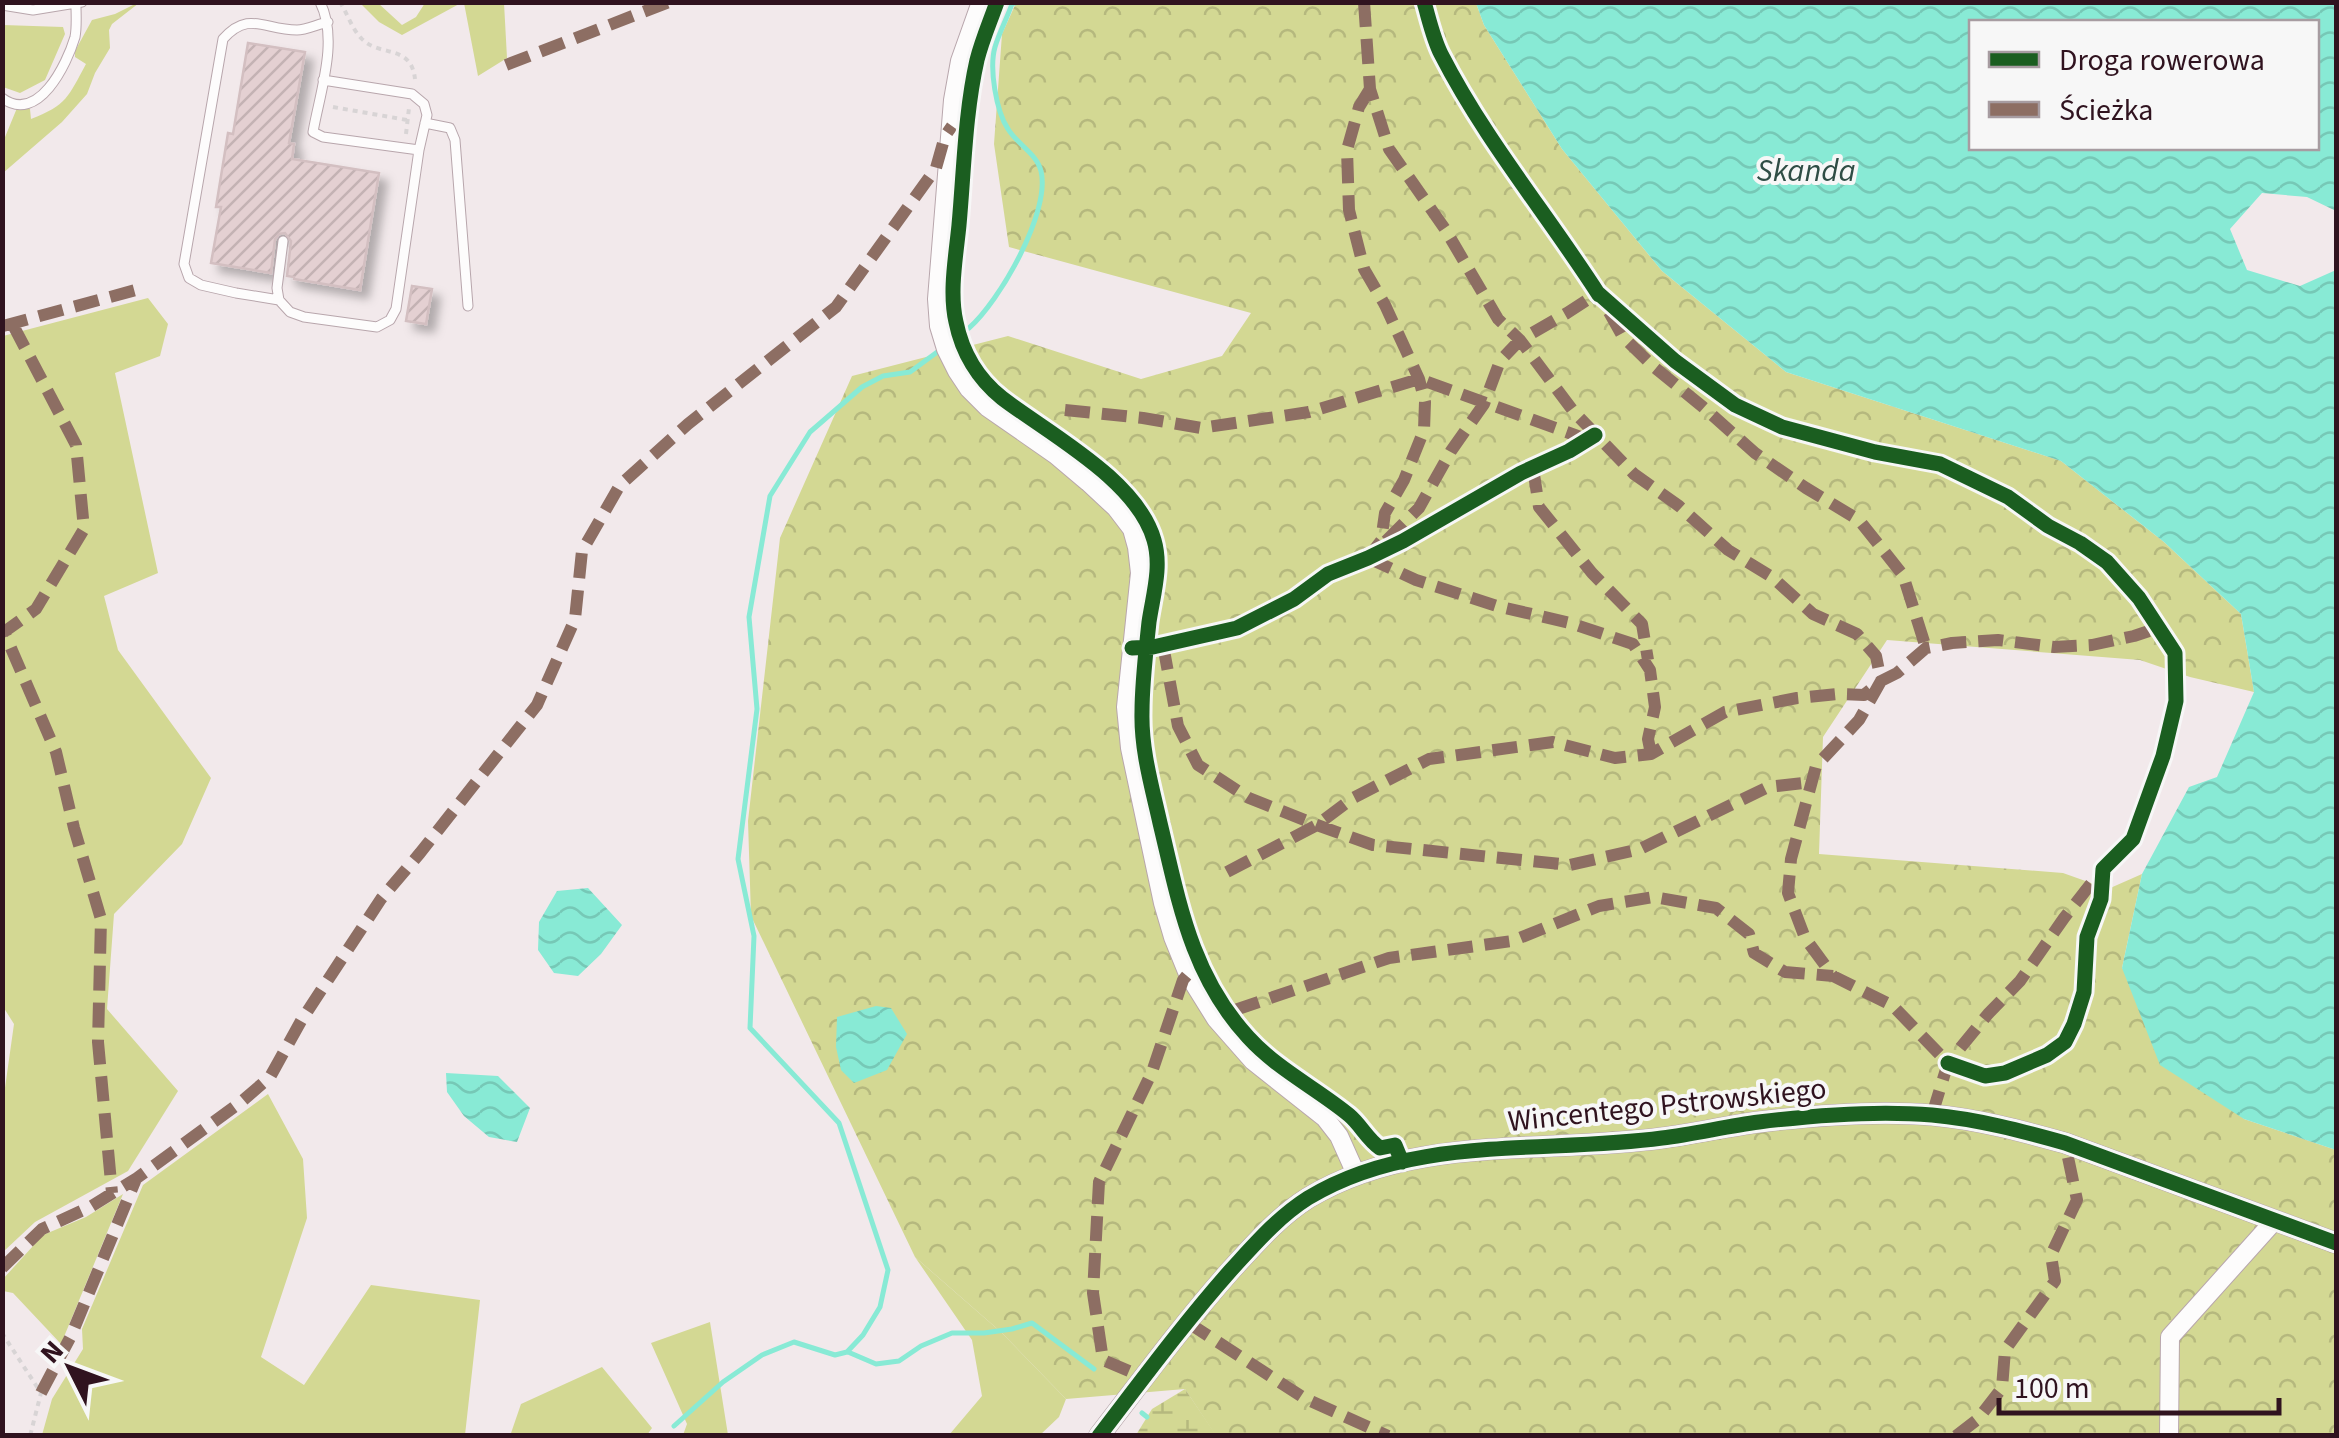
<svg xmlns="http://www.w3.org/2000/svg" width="2339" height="1438" viewBox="0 0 2339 1438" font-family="'Source Sans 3',sans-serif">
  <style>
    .grass { fill: #d3d893 }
    .forest { fill: url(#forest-crowns) }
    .wetland { fill: url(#wetland-marsh) }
    .water { fill: url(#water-waves); fill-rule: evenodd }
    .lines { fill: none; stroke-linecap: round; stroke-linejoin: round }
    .stream { stroke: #88ead5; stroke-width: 5 }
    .building { fill: url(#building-hatch); stroke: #d3bfc1; stroke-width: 2.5; filter: url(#shadow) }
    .service-casing { stroke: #b8a6ac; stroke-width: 11 }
    .minor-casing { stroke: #b8a6ac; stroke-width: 20 }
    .tertiary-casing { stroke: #b8a6ac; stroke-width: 22 }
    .path { stroke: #d8d4d5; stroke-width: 4; stroke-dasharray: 5 5; stroke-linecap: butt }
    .service { stroke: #fdfcfc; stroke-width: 9 }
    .minor { stroke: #fdfcfc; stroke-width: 18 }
    .tertiary { stroke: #fdfcfc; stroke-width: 20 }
    .quiet { stroke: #8d6e63; stroke-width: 12; stroke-dasharray: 25 12; stroke-linecap: butt }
    .cycleway-casing { stroke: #f7f7f7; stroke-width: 21 }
    .cycleway { stroke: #1b5e20; stroke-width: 15 }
    .labels { text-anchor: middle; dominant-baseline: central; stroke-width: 8; stroke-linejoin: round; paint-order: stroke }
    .street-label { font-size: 30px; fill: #30131f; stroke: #f7f7f7 }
    .water-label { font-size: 32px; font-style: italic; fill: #2f4d45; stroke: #f7f7f7 }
  </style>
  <defs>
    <pattern id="forest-crowns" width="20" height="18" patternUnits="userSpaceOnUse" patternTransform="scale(2.5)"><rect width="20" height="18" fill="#d3d893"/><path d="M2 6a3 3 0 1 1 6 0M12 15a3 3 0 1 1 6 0" fill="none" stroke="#b5b87e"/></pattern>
    <pattern id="wetland-marsh" width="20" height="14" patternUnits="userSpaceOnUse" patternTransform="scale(2.5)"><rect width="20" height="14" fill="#d3d893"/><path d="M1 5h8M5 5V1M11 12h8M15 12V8" fill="none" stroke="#b5b87e"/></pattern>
    <pattern id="water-waves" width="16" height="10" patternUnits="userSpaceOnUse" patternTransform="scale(2.5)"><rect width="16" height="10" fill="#88ead5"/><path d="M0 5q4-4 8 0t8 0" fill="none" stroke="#76c8b6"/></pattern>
    <pattern id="building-hatch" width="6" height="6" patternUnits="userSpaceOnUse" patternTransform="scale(2.5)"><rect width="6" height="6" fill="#e4d0d2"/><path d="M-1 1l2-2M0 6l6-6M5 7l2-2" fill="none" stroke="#c4b2b4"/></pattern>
    <filter id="shadow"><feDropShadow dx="8" dy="8" stdDeviation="5" flood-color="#0004"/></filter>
  </defs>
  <rect width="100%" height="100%" fill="#f2e9eb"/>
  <path class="grass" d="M137 3H139L112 24 109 30 110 48 95 73 87 94 62 122 3 173V142L17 108 30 109 31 119C67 105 68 97 86 64L75 57V51L92 20 115 14Z
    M360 3H378L402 25 416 17 425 3H461L402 35 379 22Z
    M464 3H504L507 58 478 76Z
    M3 25 63 27 65 34 45 80 20 93 3 87Z
    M148 298 168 324 160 356 115 373 158 573 104 596 118 650 211 778 182 844 114 914 107 1009 178 1091 128 1171 35 1222 3 1252V1102L14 1024 2 1005 3 336Z
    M268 1094 303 1159 307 1218 261 1357 304 1385 371 1285 480 1300 465 1435H42L52 1399 83 1349 82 1329 143 1185Z
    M123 1194 61 1344 13 1293 3 1291V1279L43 1235 86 1217Z
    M915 1257 1002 1333 1066 1399 1059 1417 1040 1435H949L982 1396 972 1340Z
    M710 1322 728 1435H683L687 1424 651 1343Z
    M602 1367 652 1428 647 1435 510 1436 521 1404Z"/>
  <path class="forest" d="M1016 3H1476L1484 25 1562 149 1662 271 1786 372 2061 461 2164 542 2241 614 2254 692 2190 677 2140 660 1887 640 1823 737 1819 854 2063 873 2108 889 2142 874 2122 968 2244 1119 2336 1150V1435L1216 1436 1185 1389 1066 1399 1002 1333 915 1257 751 916 748 821 780 538 852 376 1008 336 1141 379 1222 356 1251 313 1009 247 994 144 1002 34Z"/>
  <path class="wetland" d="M1185 1389 1216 1435H1136L1152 1409Z"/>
  <path class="water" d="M1476 3H2336V211L2307 197 2262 193 2230 229 2247 270 2300 286 2336 270V1150L2244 1119 2160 1065 2122 968 2142 874 2189 787 2217 777 2254 692 2241 614 2164 542 2061 461 1786 372 1662 271 1562 149 1484 25ZM2316 22V148H1972V22Z
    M588 888 622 925 601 954 578 976 554 973 538 950 539 922 557 891Z
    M876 1006 891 1008 907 1034 887 1070 854 1083 841 1070 836 1047 837 1017Z
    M446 1073 498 1076 530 1108 517 1142 489 1137 464 1116 447 1092Z"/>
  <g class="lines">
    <path class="stream" d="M969 328C999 302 1051 212 1041 171 1037 154 1017 144 1008 129 996 111 989 68 995 47 999 33 1007 18 1012 4L1018 2
      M848 1352 876 1364 899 1361 921 1346 952 1333H984L1012 1329 1032 1323 1094 1369
      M1142 1413 1147 1417
      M674 1426 723 1382 762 1355 794 1342 835 1355 847 1352 863 1335 880 1307 888 1270 839 1123 750 1028 754 936 738 859 757 709 749 617 770 496 810 432 862 387 883 376 910 372 940 350"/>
  </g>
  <path class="building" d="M248 43 305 52 289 143 294 144 292 159 379 173 360 290 294 279V277L287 276 291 241 285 233 279 234 275 239 271 273 211 263 221 207H216L228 133 233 134Z
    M412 286 432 289 426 324 406 321Z"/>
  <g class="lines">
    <g class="service-casing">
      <path id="service" d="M320 2C339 40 320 92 313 132L323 137 419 150
        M2 5 33 10 82 2
        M2 98C38 125 67 64 75 37 77 27 76 15 76 5
        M425 123 450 128 455 140 468 306
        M283 241 277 288 279 300 290 312 304 317 377 327 390 320 396 309 419 150 427 115 424 104 412 94 323 80
        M279 300 236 293 201 285 189 278 184 264 223 39C249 10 264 30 297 30 306 30 318 24 328 22"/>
    </g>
    <g class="minor-casing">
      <path id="minor" d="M981 2 960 61 953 100 937 299 939 326 946 349 957 371 969 389 987 407 1056 455 1088 482 1116 508 1132 529 1137 547 1140 573 1126 707 1130 748 1163 903 1173 937 1188 974 1216 1019 1253 1061 1325 1118 1339 1136 1356 1174
        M2169 1436 2170 1337 2275 1220"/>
    </g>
    <g class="tertiary-casing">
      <path id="tertiary" d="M1099 1436C1142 1380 1184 1323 1231 1270 1255 1244 1278 1217 1308 1198 1413 1134 1545 1154 1662 1138 1695 1134 1727 1126 1759 1122 1816 1115 1875 1110 1932 1115 1977 1119 2022 1131 2065 1143L2336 1243"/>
    </g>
    <path class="path" d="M340 2C347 13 352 29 361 38 379 58 411 43 415 79
      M333 107 407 120
      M406 134 409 108
      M2 1333 41 1393 30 1436"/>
    <use href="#service" class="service"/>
    <use href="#minor" class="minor"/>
    <use href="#tertiary" class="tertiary"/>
    <path class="quiet" d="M1364 2 1370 89 1389 149 1445 229 1498 319 1520 340 1574 412 1634 474 1679 506 1728 550 1772 577 1813 614 1857 634 1876 656 1881 681 1859 720 1816 766 1791 859 1788 893 1805 938 1833 976 1893 1006 1948 1063 1954 1065
      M506 65 669 2
      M1370 89 1359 107 1347 150 1349 210 1364 269 1385 305 1419 379 1425 402 1424 430 1404 480 1385 513 1381 541 1371 554
      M1609 312 1623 337 1654 367 1703 407 1755 453 1806 488 1859 520 1903 575 1926 648
      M13 325 76 445 84 529 36 609 4 632 56 752 74 828 101 919 98 1042 112 1193
      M3 326 143 288
      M1065 410 1143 418 1201 428 1309 412 1419 379 1586 439
      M1533 468 1539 507 1592 573 1642 624 1648 660
      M1386 541 1419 508 1451 451 1484 404 1500 361 1520 340 1567 313 1598 293
      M1368 558 1416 580 1497 606 1570 623 1633 644 1650 670 1655 707 1648 739 1651 754
      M1163 645 1178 726 1198 765 1249 798 1317 825 1373 845 1570 865 1640 849 1768 787 1812 782
      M1227 872 1317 825 1353 798 1429 759 1553 742 1615 758 1651 754 1725 712 1797 698 1837 694 1864 695 1881 681 1897 673 1926 648 1952 643 1998 640 2054 647 2092 645 2134 636 2158 628
      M1235 1010 1389 958 1512 941 1599 906 1654 897 1716 908 1749 934 1754 953 1785 972 1833 976
      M1932 1115 1948 1063 1988 1014 2020 981 2064 918 2101 871
      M2 1268 42 1229 90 1207 137 1178 241 1102 270 1077 301 1021 381 899 420 853 537 705 575 619 582 551 620 485 688 424 836 307 936 168 945 136 952 126
      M1187 1322 1304 1398 1388 1436
      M1129 1371 1103 1360 1093 1293 1099 1182 1152 1072 1183 980 1188 974
      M41 1393 71 1336 136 1179
      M1956 1436 1978 1419 2002 1388 2005 1350 2055 1281 2051 1255 2077 1200 2065 1143"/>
    <g class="cycleway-casing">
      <path id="cycleway" d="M997 2C990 22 982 40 977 60 965 113 964 170 959 225 956 256 949 292 956 322 962 352 978 379 1002 398 1049 434 1137 480 1154 540 1162 567 1153 595 1149 622 1146 651 1142 682 1142 712 1141 750 1152 787 1160 823 1179 902 1191 975 1248 1037 1277 1069 1316 1088 1349 1115 1361 1125 1367 1139 1380 1148L1395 1145 1402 1162
        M1424 2C1429 19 1433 38 1441 54 1485 140 1547 214 1599 295L1598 293 1675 361 1735 405 1782 427 1875 452 1940 464 2008 497 2048 526 2080 543 2107 562 2139 598 2175 653 2176 701 2163 756 2133 839 2103 869 2101 899 2087 937 2084 992 2074 1024 2065 1042 2047 1055 2005 1073 1985 1076 1948 1063
        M1132 648 1153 647 1237 628 1294 599 1328 574 1368 558 1403 541 1521 473 1569 451 1595 435
        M1099 1436C1142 1380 1184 1323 1231 1270 1255 1244 1278 1217 1308 1198 1413 1134 1545 1154 1662 1138 1695 1134 1727 1126 1759 1122 1816 1115 1875 1110 1932 1115 1977 1119 2022 1131 2065 1143L2336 1243"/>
    </g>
    <use href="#cycleway" class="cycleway"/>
  </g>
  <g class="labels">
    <g class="street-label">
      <text transform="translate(1667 1105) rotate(-6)">Wincentego Pstrowskiego</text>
    </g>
    <g class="water-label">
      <text x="1806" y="171">Skanda</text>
    </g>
  </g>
  <rect width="2339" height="1438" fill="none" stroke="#30131f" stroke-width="10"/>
  <rect x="1969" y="20" width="350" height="130" fill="#f7f7f7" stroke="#a79ca1" stroke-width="2.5"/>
  <rect x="1989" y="52" width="50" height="15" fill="#1b5e20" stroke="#a79ca1" stroke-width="2.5"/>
  <text x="2059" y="70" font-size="30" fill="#30131f">Droga rowerowa</text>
  <rect x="1989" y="102" width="50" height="15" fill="#8d6e63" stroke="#a79ca1" stroke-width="2.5"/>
  <text x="2059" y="120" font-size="30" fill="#30131f">Ścieżka</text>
  <g transform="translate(70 1368) rotate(312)" stroke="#f7f7f7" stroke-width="8" paint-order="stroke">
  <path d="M0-8L18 38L0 25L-18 38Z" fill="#30131f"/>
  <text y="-15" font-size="28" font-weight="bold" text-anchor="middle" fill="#30131f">N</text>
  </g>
  <path d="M1999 1398v15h280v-15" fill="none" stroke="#30131f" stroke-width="5"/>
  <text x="2014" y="1398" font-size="30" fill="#30131f" stroke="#f7f7f7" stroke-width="8" paint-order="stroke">100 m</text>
</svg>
